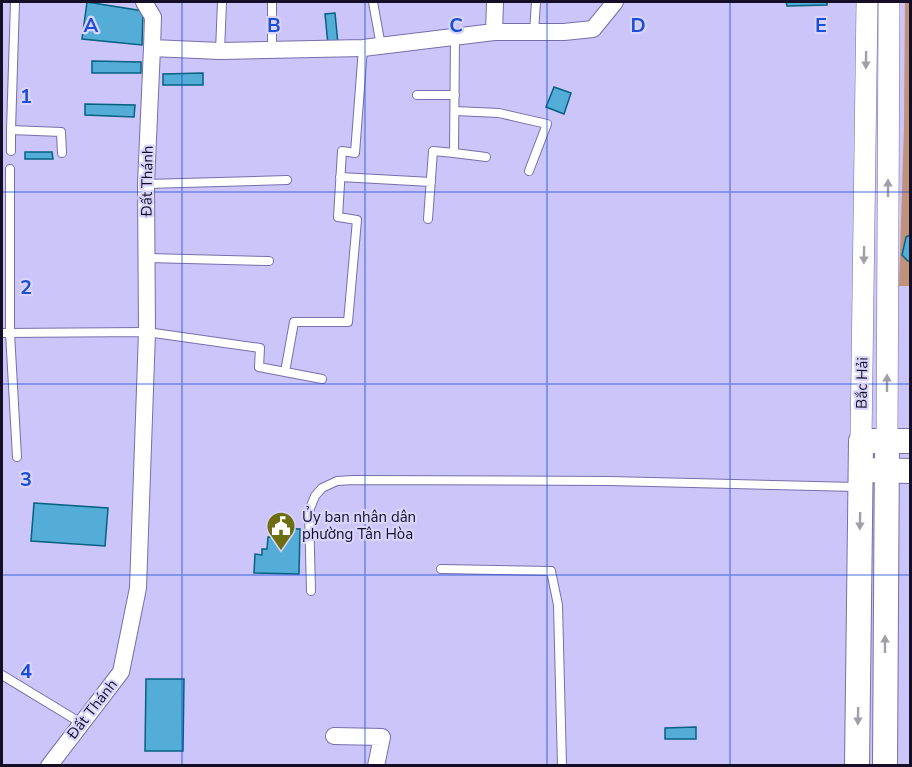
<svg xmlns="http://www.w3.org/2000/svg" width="912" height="767" viewBox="0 0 912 767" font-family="'Nunito Sans',sans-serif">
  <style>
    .green { fill: #bf9279 }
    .building { fill: #54add6; stroke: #056182; stroke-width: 1.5 }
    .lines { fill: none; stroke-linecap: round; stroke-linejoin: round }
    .service-casing { stroke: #786fab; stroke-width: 10 }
    .minor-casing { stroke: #786fab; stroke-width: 18 }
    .tertiary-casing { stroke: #786fab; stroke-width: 22 }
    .secondary-casing { stroke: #786fab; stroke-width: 26 }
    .service { stroke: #fff; stroke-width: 8 }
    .minor { stroke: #fff; stroke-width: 16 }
    .tertiary { stroke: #fff; stroke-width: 21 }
    .secondary { stroke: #fff; stroke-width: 24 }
    .oneway { fill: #a19fa8 }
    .grid { fill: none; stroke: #1d4ed8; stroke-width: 1.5; stroke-opacity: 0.55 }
    .labels { text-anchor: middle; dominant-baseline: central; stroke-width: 4.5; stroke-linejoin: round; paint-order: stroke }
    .street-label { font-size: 15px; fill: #140f26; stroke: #d8d4fc }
    .poi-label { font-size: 15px; fill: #140f26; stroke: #d8d4fc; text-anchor: start }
    .grid-label { font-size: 20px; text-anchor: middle; font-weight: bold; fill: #1d4ed8; stroke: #d8d4fc; stroke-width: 4.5; stroke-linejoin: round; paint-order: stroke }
  </style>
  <rect width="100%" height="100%" fill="#cbc5f9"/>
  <path class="green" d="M905 2H910V286H899L904 126Z"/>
  <path class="building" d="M87 2 143 11 142 45 82 39Z
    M786 2H827V5L787 6Z
    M335 13 338 44 328 45 325 14Z
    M92 61 141 62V73H92Z
    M203 73V85H163V74Z
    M554 87 571 93 564 114 546 107Z
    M85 104 135 105 134 117 85 115Z
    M25 152H52L53 159H25Z
    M910 235V261H908L902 255 906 237Z
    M34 503 108 508 105 546 31 541Z
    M275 528 300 529 299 574 254 573 255 554 262 555V549H267L268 537H274Z
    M146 679H184L183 751H145Z
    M696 727V739H665V728Z"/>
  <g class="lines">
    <g class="service-casing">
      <path id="service" d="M15 2 11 130 61 132 62 153
        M272 2V51
        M373 2 381 46
        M534 32 536 2
        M220 51 222 2
        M417 95H455
        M455 111 499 113 547 124 529 171
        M11 151V130
        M454 153 486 157
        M10 169V333L17 457
        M340 177 431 182
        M146 184 287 180
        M428 219 433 151 454 153 455 37
        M147 258 269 261
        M2 333 147 332 260 348 259 367 322 379
        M285 372 294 322H348L357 220 338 217 342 151 355 153 363 48
        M441 569 551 571 558 605 562 766
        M311 591 309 511 315 496 322 488 337 481 353 480 610 481 857 487
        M2 675 81 723"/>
    </g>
    <g class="minor-casing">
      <path id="minor" d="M144 2 153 17 152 48
        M494 32 495 2
        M334 736 382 737 376 766
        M49 766 121 672 138 588 147 332 146 184 152 48 220 51 363 48 494 32H564L593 29 615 2"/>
    </g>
    <g class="tertiary-casing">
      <path id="tertiary" d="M861 441 867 2
        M887 441 889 2"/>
    </g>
    <g class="secondary-casing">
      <path id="secondary" d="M872 470 910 471
        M857 766 861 441H910
        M885 766 887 441"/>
    </g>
    <use href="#service" class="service"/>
    <use href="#minor" class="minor"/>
    <use href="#tertiary" class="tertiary"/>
    <use href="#secondary" class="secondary"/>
  </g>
  <defs><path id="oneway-solid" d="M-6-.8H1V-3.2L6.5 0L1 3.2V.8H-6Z" transform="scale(1.5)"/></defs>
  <g class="oneway">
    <use href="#oneway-solid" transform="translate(866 60) rotate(91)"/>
    <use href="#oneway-solid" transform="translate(888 188) rotate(-90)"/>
    <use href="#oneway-solid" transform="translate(864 255) rotate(91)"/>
    <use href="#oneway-solid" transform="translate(887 383) rotate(-90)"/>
    <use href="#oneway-solid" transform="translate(860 521) rotate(91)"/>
    <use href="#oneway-solid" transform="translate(885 644) rotate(-90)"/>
    <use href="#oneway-solid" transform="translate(858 716) rotate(91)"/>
  </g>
  <path class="grid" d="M182 2V766M365 2V766M547 2V766M730 2V766M2 192H910M2 384H910M2 575H910"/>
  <defs>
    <g id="civic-pin" transform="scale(1.5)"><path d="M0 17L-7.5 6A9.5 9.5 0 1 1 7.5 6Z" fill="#6d6e11" stroke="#d8d4fc"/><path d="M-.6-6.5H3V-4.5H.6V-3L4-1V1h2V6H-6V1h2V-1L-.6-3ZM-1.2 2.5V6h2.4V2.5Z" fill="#fff"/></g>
  </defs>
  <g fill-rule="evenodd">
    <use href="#civic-pin" x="281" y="526"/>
  </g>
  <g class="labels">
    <g class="street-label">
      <text transform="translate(147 181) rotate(-89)">Đất Thánh</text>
      <text transform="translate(862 383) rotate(-89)">Bắc Hải</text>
      <text transform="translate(92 709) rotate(-52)">Đất Thánh</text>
    </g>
    <g class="poi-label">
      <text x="302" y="517">Ủy ban nhân dân<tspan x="302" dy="17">phường Tân Hòa</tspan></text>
    </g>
  </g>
  <g class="grid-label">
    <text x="91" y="32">A</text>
    <text x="274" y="32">B</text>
    <text x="456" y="32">C</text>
    <text x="638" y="32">D</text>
    <text x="821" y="32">E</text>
    <text x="26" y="103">1</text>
    <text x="26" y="294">2</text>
    <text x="26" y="486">3</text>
    <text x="26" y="678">4</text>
  </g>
  <rect width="912" height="767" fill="none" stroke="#140f26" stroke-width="6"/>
</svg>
